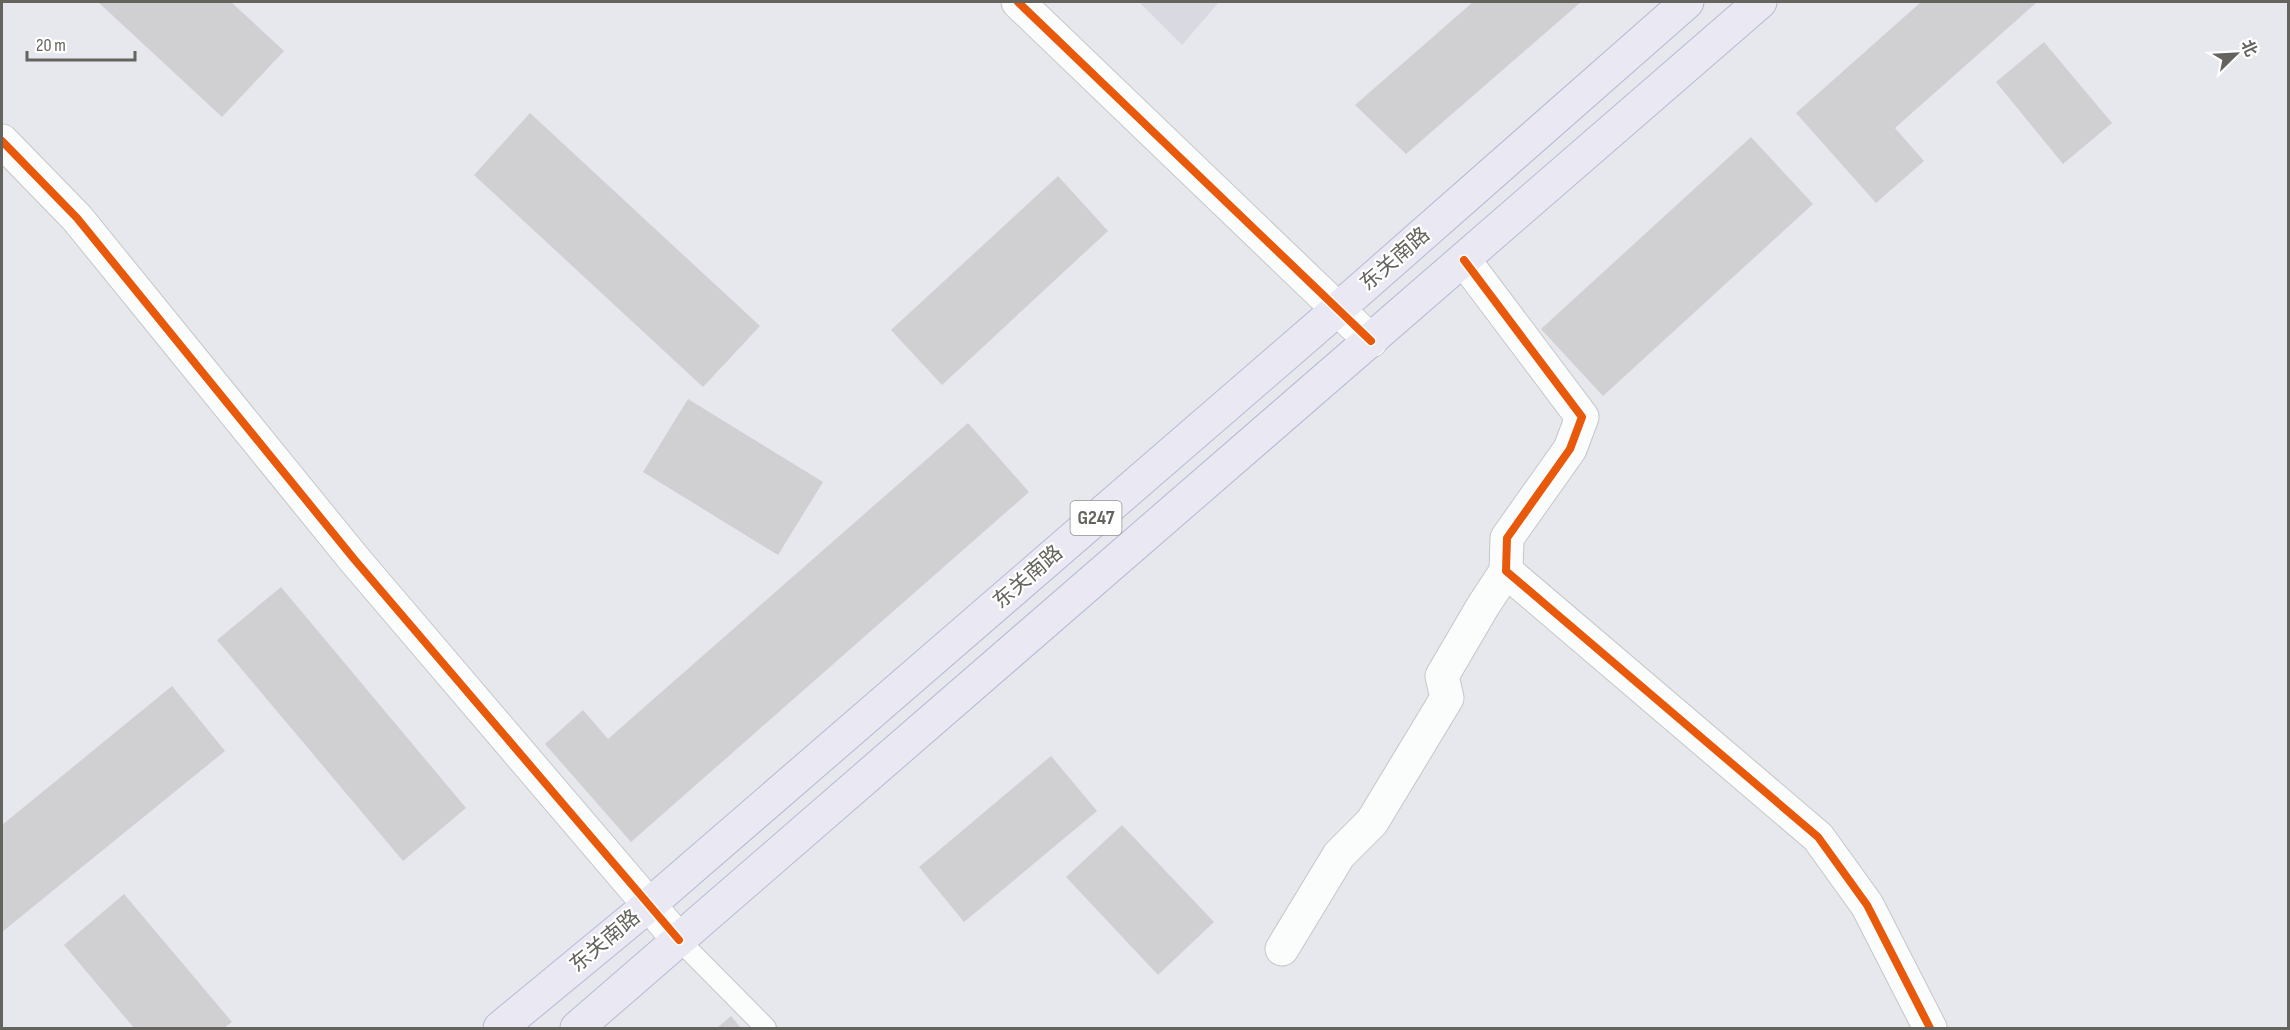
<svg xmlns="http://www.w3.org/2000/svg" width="2290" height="1030" viewBox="0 0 2290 1030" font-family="'Sofia Sans Condensed','Noto Sans SC',sans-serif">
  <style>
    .education { fill: #d9dae1 }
    .building { fill: #d0d0d3 }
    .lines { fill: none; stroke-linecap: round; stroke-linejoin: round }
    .lane-casing { stroke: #c6c6c7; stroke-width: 22 }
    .street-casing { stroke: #c6c6c7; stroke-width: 35 }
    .primary-casing { stroke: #b6b9d4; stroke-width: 35 }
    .lane { stroke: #fbfcfc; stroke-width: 20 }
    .street { stroke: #fbfcfc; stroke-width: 33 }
    .primary { stroke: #e9e8f3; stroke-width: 33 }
    .cycleway-casing { stroke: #fff; stroke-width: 11 }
    .cycleway { stroke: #e8590c; stroke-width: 8 }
    .labels { text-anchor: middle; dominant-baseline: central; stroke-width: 4.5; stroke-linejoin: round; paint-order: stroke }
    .shield { fill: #fff; stroke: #93928e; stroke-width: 1.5 }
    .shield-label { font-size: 20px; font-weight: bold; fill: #65635d }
    .street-label { font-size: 21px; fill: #65635d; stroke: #fff }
  </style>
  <rect width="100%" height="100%" fill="#e7e8ed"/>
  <path class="education" d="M1139 2H1219L1182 45Z"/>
  <path class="building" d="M98 2H231L284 51 222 117Z
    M1473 2H1581L1406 154 1355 105Z
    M1921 2H2037L1895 128 1924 161 1876 203 1796 113Z
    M2044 42 2112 123 2063 164 1996 82Z
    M530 113 760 326 703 387 474 175Z
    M1751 137 1813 204 1603 396 1541 329Z
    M1058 176 1108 231 942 385 891 330Z
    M688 399 823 482 778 555 643 472Z
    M968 423 1029 492 631 842 545 744 583 710 608 739Z
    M281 587 466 808 403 861 217 640Z
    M172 686 225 751 2 932V825Z
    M1051 756 1097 811 964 922 919 867Z
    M1122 825 1214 922 1158 975 1066 877Z
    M124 894 232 1022 224 1028H134L64 945Z
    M731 1016 741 1028H717Z"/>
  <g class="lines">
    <g class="lane-casing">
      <path id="lane" d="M679 940 766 1028"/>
    </g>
    <g class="street-casing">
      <path id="street" d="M1018 2 1371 341
        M2 141 77 218 354 559 679 940
        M1464 260 1582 417 1570 449 1507 538 1506 571 1818 837 1867 905 1930 1028
        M1282 949 1339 855 1372 822 1447 698 1442 676 1483 606 1506 571"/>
    </g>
    <g class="primary-casing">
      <path id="primary" d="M500 1028 649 905 1338 309 1687 2
        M577 1028 1760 2"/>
    </g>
    <use href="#lane" class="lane"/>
    <use href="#street" class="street"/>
    <use href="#primary" class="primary"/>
    <g class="cycleway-casing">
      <path id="cycleway" d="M1018 2 1371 341
        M2 141 77 218 354 559 679 940
        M1464 260 1582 417 1570 449 1507 538 1506 571 1818 837 1867 905 1930 1028"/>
    </g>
    <use href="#cycleway" class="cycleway"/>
  </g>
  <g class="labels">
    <rect class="shield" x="1070.5" y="501" width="51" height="34" rx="4.5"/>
    <g class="shield-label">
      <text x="1096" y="518">G247</text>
    </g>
    <g class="street-label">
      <text transform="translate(1395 259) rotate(-41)">东关南路</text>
      <text transform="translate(1028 577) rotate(-41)">东关南路</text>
      <text transform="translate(605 941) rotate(-40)">东关南路</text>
    </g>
  </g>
  <rect width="2290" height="1030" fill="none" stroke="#65635d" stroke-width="6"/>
  <g transform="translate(2236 54) rotate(66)" stroke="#ffffff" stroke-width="4.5" paint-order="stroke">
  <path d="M0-4.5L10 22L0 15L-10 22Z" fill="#65635d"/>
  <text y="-9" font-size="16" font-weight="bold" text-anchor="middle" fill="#65635d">北</text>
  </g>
  <path d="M27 51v9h108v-9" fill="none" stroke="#65635d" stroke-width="3"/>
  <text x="36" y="51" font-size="18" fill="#65635d" stroke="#ffffff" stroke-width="4.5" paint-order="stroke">20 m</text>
</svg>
